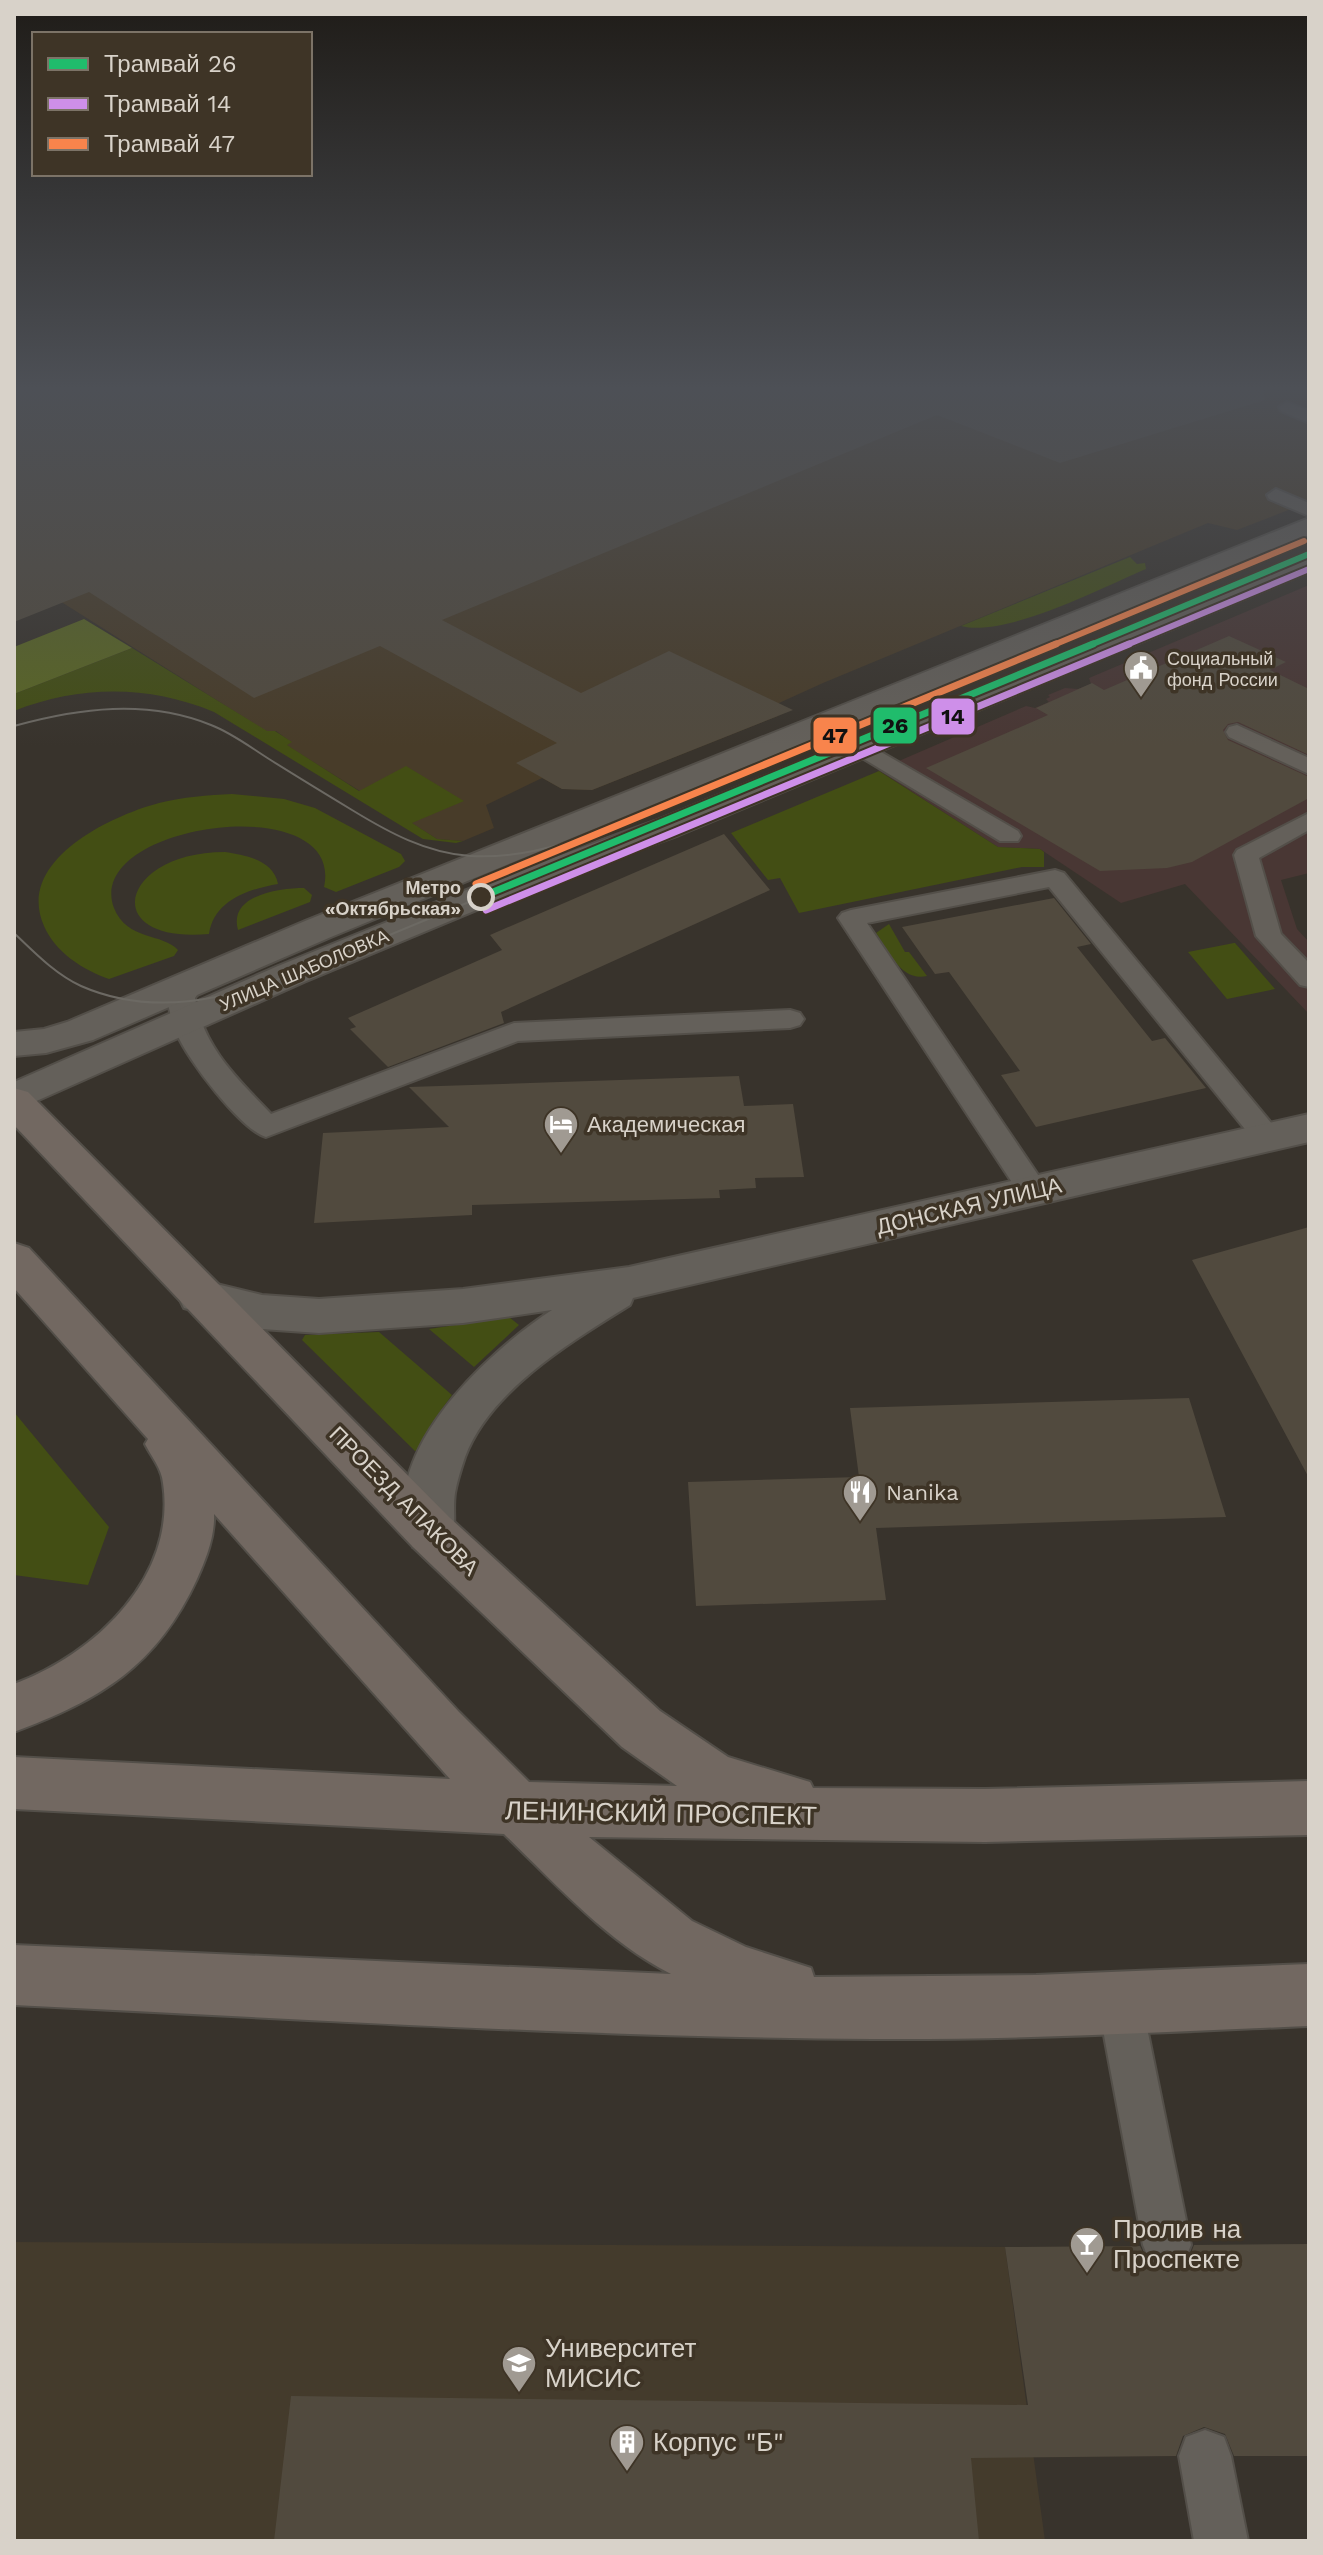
<svg xmlns="http://www.w3.org/2000/svg" width="1323" height="2555" viewBox="0 0 1323 2555" font-family="'Work Sans',sans-serif">
  <style>
    .commercial { fill: #493734 }
    .built { fill: #483c29 }
    .education { fill: #443b2c }
    .green { fill: #434e14 }
    .forest { fill: #5a6624 }
    .building { fill: #514a3e }
    .lines { fill: none; stroke-linecap: round; stroke-linejoin: round }
    .service-casing { stroke: #534f49; stroke-width: 4 }
    .minor-casing { stroke: #534f49; stroke-width: 4 }
    .secondary-casing { stroke: #534f49; stroke-width: 4 }
    .primary-casing { stroke: #534f49; stroke-width: 4 }
    .service { fill: #64605a; fill-rule: evenodd }
    .minor { fill: #64605a; fill-rule: evenodd }
    .secondary { fill: #64605a; fill-rule: evenodd }
    .primary { fill: #726861; fill-rule: evenodd }
    .tram { stroke: #6c6963; stroke-width: 2 }
    .tram-1-far1-casing { stroke: #3e3426; stroke-width: 10 }
    .tram-1-casing { stroke: #3e3426; stroke-width: 11 }
    .tram-2-far1-casing { stroke: #3e3426; stroke-width: 10 }
    .tram-2-casing { stroke: #3e3426; stroke-width: 11 }
    .tram-3-far1-casing { stroke: #3e3426; stroke-width: 10 }
    .tram-3-casing { stroke: #3e3426; stroke-width: 11 }
    .tram-1-far1 { stroke: #20bc6c; stroke-width: 6 }
    .tram-1 { stroke: #20bc6c; stroke-width: 7 }
    .tram-2-far1 { stroke: #ce8fe9; stroke-width: 6 }
    .tram-2 { stroke: #ce8fe9; stroke-width: 7 }
    .tram-3-far1 { stroke: #f8844c; stroke-width: 6 }
    .tram-3 { stroke: #f8844c; stroke-width: 7 }
    .stop-dot { fill: #3e3426; stroke: #d8d2c9; stroke-width: 4 }
    .labels { text-anchor: middle; dominant-baseline: central; stroke-width: 7; stroke-linejoin: round; paint-order: stroke }
    .far-poi-label { font-size: 18px; fill: #d8d2c9; stroke: #3e3426; text-anchor: start }
    .far-stop-label { font-size: 18px; font-weight: bold; fill: #d8d2c9; stroke: #3e3426; text-anchor: end }
    .far-street-label { font-size: 18px; fill: #d8d2c9; stroke: #3e3426 }
    .poi-label { font-size: 22px; fill: #d8d2c9; stroke: #3e3426; text-anchor: start }
    .street-label { font-size: 22px; fill: #d8d2c9; stroke: #3e3426 }
    .near-street-label { font-size: 26px; fill: #d8d2c9; stroke: #3e3426 }
    .near-poi-label { font-size: 26px; fill: #d8d2c9; stroke: #3e3426; text-anchor: start }
    .line-badge { stroke: #3e3426; stroke-width: 3 }
    .pale-badge-label { font-size: 22px; text-anchor: middle; font-weight: bold; fill: #111 }
  </style>
  <rect width="100%" height="100%" fill="#38332c"/>
  <path class="commercial" d="M1309 585V873L1281 880 1297 929 1309 942V1014L1185 884 1121 903 1040 849 998 847 878 770 1026 706 1035 708 1049 702 1046 699 1050 697 1048 695 1065 688 1078 689 1091 684 1089 678Z"/>
  <path class="built" d="M245 388H1309V502L1237 530 1208 523 823 683 779 703 778 716 592 790 562 789 542 778 486 805 494 828 463 841 437 839 286 745 291 742 276 731 267 732 14 572V494Z"/>
  <path class="education" d="M14 2242 1005 2247 1045 2541H14Z"/>
  <path class="green" d="M1130 557 1137 564 1145 563 1146 569C1101 588 1006 638 961 626Z
    M132 648 267 731H275L292 742 287 745 359 791 406 766 464 801 412 823 437 839 463 841 456 843 423 839 214 712C148 685 81 685 14 711V694Z
    M879 771 998 847 1040 849 1044 852V867H1022L799 913 780 878 768 880 731 833Z
    M232 794 284 799 315 808 401 854 405 861 399 867 336 892 324 887C346 787 82 823 114 908 127 941 163 933 178 950L174 956 109 979C83 970 55 952 44 926 15 861 110 816 159 803 183 797 208 795 232 794Z
    M225 852C245 855 274 860 278 884 249 889 214 900 209 934 97 944 120 852 225 852Z
    M304 888 312 895 310 902 238 930C228 895 280 888 304 888Z
    M889 924 905 952H909L927 976C901 982 889 951 876 933Z
    M1234 943H1235L1275 989 1227 999 1188 952Z
    M509 1317 519 1325 474 1367 429 1329Z
    M379 1332 452 1395 431 1424 423 1449 415 1451 302 1340 305 1335Z
    M14 1412 109 1527 88 1585 14 1575Z"/>
  <path class="forest" d="M84 619 132 648 14 694V647Z"/>
  <path class="building" d="M14 388H1263L1265 400 1060 463 937 415 442 620 581 693 669 651 793 710 592 790 562 789 516 763 557 743 380 646 254 698 89 592 14 622Z
    M1229 636 1286 662 1270 670 1309 689V755L1238 722 1228 724 1223 730 1228 740 1309 777V798L1192 862 1167 868 1100 871 926 768 1048 715 1036 708 1092 683 1104 690Z
    M724 834 770 890 501 1012 504 1023 388 1067 350 1029 356 1027 348 1018 502 950 490 935Z
    M1054 898 1091 944 1077 947 1152 1041 1165 1038 1206 1088 1036 1127 1001 1075 1020 1071 949 972 935 974 902 927Z
    M739 1076 744 1106 793 1104 804 1177 755 1178 756 1188 719 1190 720 1198 472 1205V1215L314 1223 323 1133 449 1127 409 1087Z
    M1309 1227V1478L1192 1260Z
    M1189 1398 1226 1517 876 1528 886 1600 696 1606 688 1482 859 1477 850 1408Z
    M1309 2244V2456H1234L1225 2434 1204 2427 1183 2436 1176 2456 971 2458 979 2541H274L291 2396 1028 2405 1005 2247 1140 2246 1149 2265 1168 2272 1187 2263 1194 2245Z"/>
  <g class="lines">
    <g class="service-casing">
      <path id="service" d="M1287 402 1309 411V423L1281 411 1279 407Z
        M1276 489 1309 503V516L1269 499 1267 495Z
        M1237 725 1309 758V774L1229 737 1226 732 1229 727Z
        M862 741 1018 831 1021 836 1018 841H1000L854 753 851 748 854 743Z
        M1309 813V830L1259 858 1281 934 1309 963V987L1300 985 1256 936 1234 855 1237 850Z
        M1055 870 1064 873 1277 1130 1282 1137 1277 1144 1267 1147 1257 1144 1049 887 867 923 1049 1191 1045 1199 1034 1202 1023 1199 838 918 842 913 851 910Z
        M194 972 203 974 207 980 195 998C204 1048 237 1078 271 1114L514 1023 790 1010 800 1013 804 1019 800 1025 790 1028 518 1041 266 1137C241 1130 187 1059 177 1034 172 1022 169 1010 167 997L185 974Z
        M1120 1981 1136 1987 1142 2003 1191 2245 1184 2262 1167 2269 1150 2262 1143 2245 1098 2003 1104 1987Z
        M1205 2430 1224 2437 1231 2456 1248 2541H1194L1179 2456 1186 2437Z"/>
    </g>
    <g class="minor-casing">
      <path id="minor" d="M1309 1114V1142L633 1298 630 1305C572 1341 490 1390 465 1457 461 1469 457 1481 455 1493 452 1513 458 1528 449 1547L431 1553 413 1547C370 1460 487 1352 552 1310L463 1323 319 1333 262 1329 184 1308 178 1296 184 1284 200 1280 262 1295 319 1299 463 1289 629 1267Z"/>
    </g>
    <g class="secondary-casing">
      <path id="secondary" d="M1309 518V535L331 937 93 1040 46 1053 14 1056V1032L44 1029 67 1022 305 921Z
        M1309 554V572L679 835 510 896 304 982 14 1111V1082L278 966 486 882 655 821Z"/>
    </g>
    <g class="primary-casing">
      <path id="primary" d="M14 1088 28 1092 449 1517 660 1711 728 1757 810 1782 813 1788 985 1789 1309 1781V1835L985 1842 589 1837 692 1921 746 1947 811 1968 814 1977 1036 1975 1309 1964V2026C1164 2032 1018 2040 873 2039 586 2037 300 2019 14 2005V1945L671 1974C607 1942 555 1883 504 1834L14 1809V1757L450 1779 214 1514C215 1536 206 1559 197 1579 157 1666 100 1700 14 1732V1684C96 1654 177 1576 163 1483 162 1469 151 1456 145 1444L148 1439 14 1288V1243L29 1248 459 1712 529 1782 677 1786 622 1747 413 1547 14 1125Z"/>
    </g>
    <use href="#service" class="service"/>
    <use href="#minor" class="minor"/>
    <use href="#secondary" class="secondary"/>
    <use href="#primary" class="primary"/>
    <path class="tram" d="M14 726C79 708 147 699 211 725 232 733 250 747 269 759 296 776 324 793 352 810 388 832 426 853 470 856 538 860 601 831 662 805
      M14 933C34 952 55 974 81 986 172 1026 265 986 351 951 394 933 438 915 481 897"/>
    <g class="tram-1-far1-casing">
      <path id="tram-1-far1" d="M1088 646 1309 554"/>
    </g>
    <g class="tram-1-casing">
      <path id="tram-1" d="M481 897 1093 644"/>
    </g>
    <g class="tram-2-far1-casing">
      <path id="tram-2-far1" d="M1124 646 1309 569"/>
    </g>
    <g class="tram-2-casing">
      <path id="tram-2" d="M486 910 1129 644"/>
    </g>
    <g class="tram-3-far1-casing">
      <path id="tram-3-far1" d="M1051 646 1304 541"/>
    </g>
    <g class="tram-3-casing">
      <path id="tram-3" d="M476 884 1056 644"/>
    </g>
    <use href="#tram-1-far1" class="tram-1-far1"/>
    <use href="#tram-1" class="tram-1"/>
    <use href="#tram-2-far1" class="tram-2-far1"/>
    <use href="#tram-2" class="tram-2"/>
    <use href="#tram-3-far1" class="tram-3-far1"/>
    <use href="#tram-3" class="tram-3"/>
  </g>
  <linearGradient id="sky" x2="0" y2="1"><stop stop-color="#1f1c18"/><stop offset="0.52" stop-color="#4d5056"/><stop offset="1" stop-color="#4d5056" stop-opacity="0"/></linearGradient>
  <rect width="1323" height="746" fill="url(#sky)"/>
  <defs>
    <g id="civic-pin" transform="scale(1.8)"><path d="M0 17L-7.5 6A9.5 9.5 0 1 1 7.5 6Z" fill="#a09a92" stroke="#3e3426"/><path d="M-.6-6.5H3V-4.5H.6V-3L4-1V1h2V6H-6V1h2V-1L-.6-3ZM-1.2 2.5V6h2.4V2.5Z" fill="#fff"/></g>
    <g id="hotel-pin" transform="scale(1.8)"><path d="M0 17L-7.5 6A9.5 9.5 0 1 1 7.5 6Z" fill="#a09a92" stroke="#3e3426"/><path d="M-6-4.5h1.5V1H6V5H4.5V3h-9V5H-6ZM-4 0a1.8 1.8 0 1 1 3.6 0ZM.5 0V-2.5h3Q6-2.5 6 0Z" fill="#fff"/></g>
    <g id="restaurant-pin" transform="scale(1.8)"><path d="M0 17L-7.5 6A9.5 9.5 0 1 1 7.5 6Z" fill="#a09a92" stroke="#3e3426"/><path d="M-5-6h1v4h1v-4h1v4h1v-4h1v5L-1.5 .5V6h-2V.5L-5-1ZM5-6V6H3V1.5H1.5Q1.5-4 5-6Z" fill="#fff"/></g>
    <g id="bar-pin" transform="scale(1.8)"><path d="M0 17L-7.5 6A9.5 9.5 0 1 1 7.5 6Z" fill="#a09a92" stroke="#3e3426"/><path d="M-6-5H6L.8 .8V4.5H3.5V6h-7V4.5H-.8V.8Z" fill="#fff"/></g>
    <g id="university-pin" transform="scale(1.8)"><path d="M0 17L-7.5 6A9.5 9.5 0 1 1 7.5 6Z" fill="#a09a92" stroke="#3e3426"/><path d="M0-5L7-2L0 1L-7-2ZM-4 1L0 2.5L4 1V4Q0 6-4 4Z" fill="#fff"/></g>
    <g id="building-pin" transform="scale(1.8)"><path d="M0 17L-7.5 6A9.5 9.5 0 1 1 7.5 6Z" fill="#a09a92" stroke="#3e3426"/><path d="M-4-6H4V6H1V3H-1V6H-4ZM-2.5-4.3h1.7v1.8h-1.7ZM.8-4.3h1.7v1.8H.8ZM-2.5-1h1.7V.8h-1.7ZM.8-1h1.7V.8H.8Z" fill="#fff"/></g>
  </defs>
  <g fill-rule="evenodd">
    <use href="#civic-pin" x="1141" y="668"/>
    <use href="#hotel-pin" x="561" y="1124"/>
    <use href="#restaurant-pin" x="860" y="1492"/>
    <use href="#bar-pin" x="1087" y="2244"/>
    <use href="#university-pin" x="519" y="2363"/>
    <use href="#building-pin" x="627" y="2442"/>
  </g>
  <circle class="stop-dot" cx="481" cy="897" r="12"/>
  <g class="labels">
    <g class="far-poi-label">
      <text x="1167" y="658">Социальный<tspan x="1167" dy="21">фонд России</tspan></text>
    </g>
    <g class="far-stop-label">
      <text x="461" y="887">Метро<tspan x="461" dy="21">«Октябрьская»</tspan></text>
    </g>
    <g class="far-street-label">
      <text transform="translate(304 970) rotate(-23)">УЛИЦА ШАБОЛОВКА</text>
    </g>
    <g class="poi-label">
      <text x="587" y="1124">Академическая</text>
      <text x="886" y="1492">Nanika</text>
    </g>
    <g class="street-label">
      <text transform="translate(969 1206) rotate(-13)">ДОНСКАЯ УЛИЦА</text>
      <text transform="translate(404 1501) rotate(45)">ПРОЕЗД АПАКОВА</text>
    </g>
    <g class="near-street-label">
      <text transform="translate(661 1813) rotate(1)">ЛЕНИНСКИЙ ПРОСПЕКТ</text>
    </g>
    <g class="near-poi-label">
      <text x="1113" y="2229">Пролив на<tspan x="1113" dy="30">Проспекте</tspan></text>
      <text x="545" y="2348">Университет<tspan x="545" dy="30">МИСИС</tspan></text>
      <text x="653" y="2442">Корпус "Б"</text>
    </g>
  </g>
  <g class="line-badge">
    <rect x="930" y="697" width="46" height="39" rx="8" fill="#ce8fe9"/>
    <rect x="872" y="706" width="46" height="39" rx="8" fill="#20bc6c"/>
    <rect x="812" y="716" width="46" height="39" rx="8" fill="#f8844c"/>
  </g>
  <g class="pale-badge-label">
    <text x="953" y="724">14</text>
    <text x="895" y="733">26</text>
    <text x="835" y="743">47</text>
  </g>
  <rect width="1323" height="2555" fill="none" stroke="#d8d2c9" stroke-width="32"/>
  <rect x="32" y="32" width="280" height="144" fill="#3e3426" stroke="#7c7367" stroke-width="2"/>
  <rect x="48" y="58" width="40" height="12" fill="#20bc6c" stroke="#7c7367" stroke-width="2"/>
  <text x="104" y="72" font-size="24" fill="#d8d2c9">Трамвай 26</text>
  <rect x="48" y="98" width="40" height="12" fill="#ce8fe9" stroke="#7c7367" stroke-width="2"/>
  <text x="104" y="112" font-size="24" fill="#d8d2c9">Трамвай 14</text>
  <rect x="48" y="138" width="40" height="12" fill="#f8844c" stroke="#7c7367" stroke-width="2"/>
  <text x="104" y="152" font-size="24" fill="#d8d2c9">Трамвай 47</text>
</svg>
